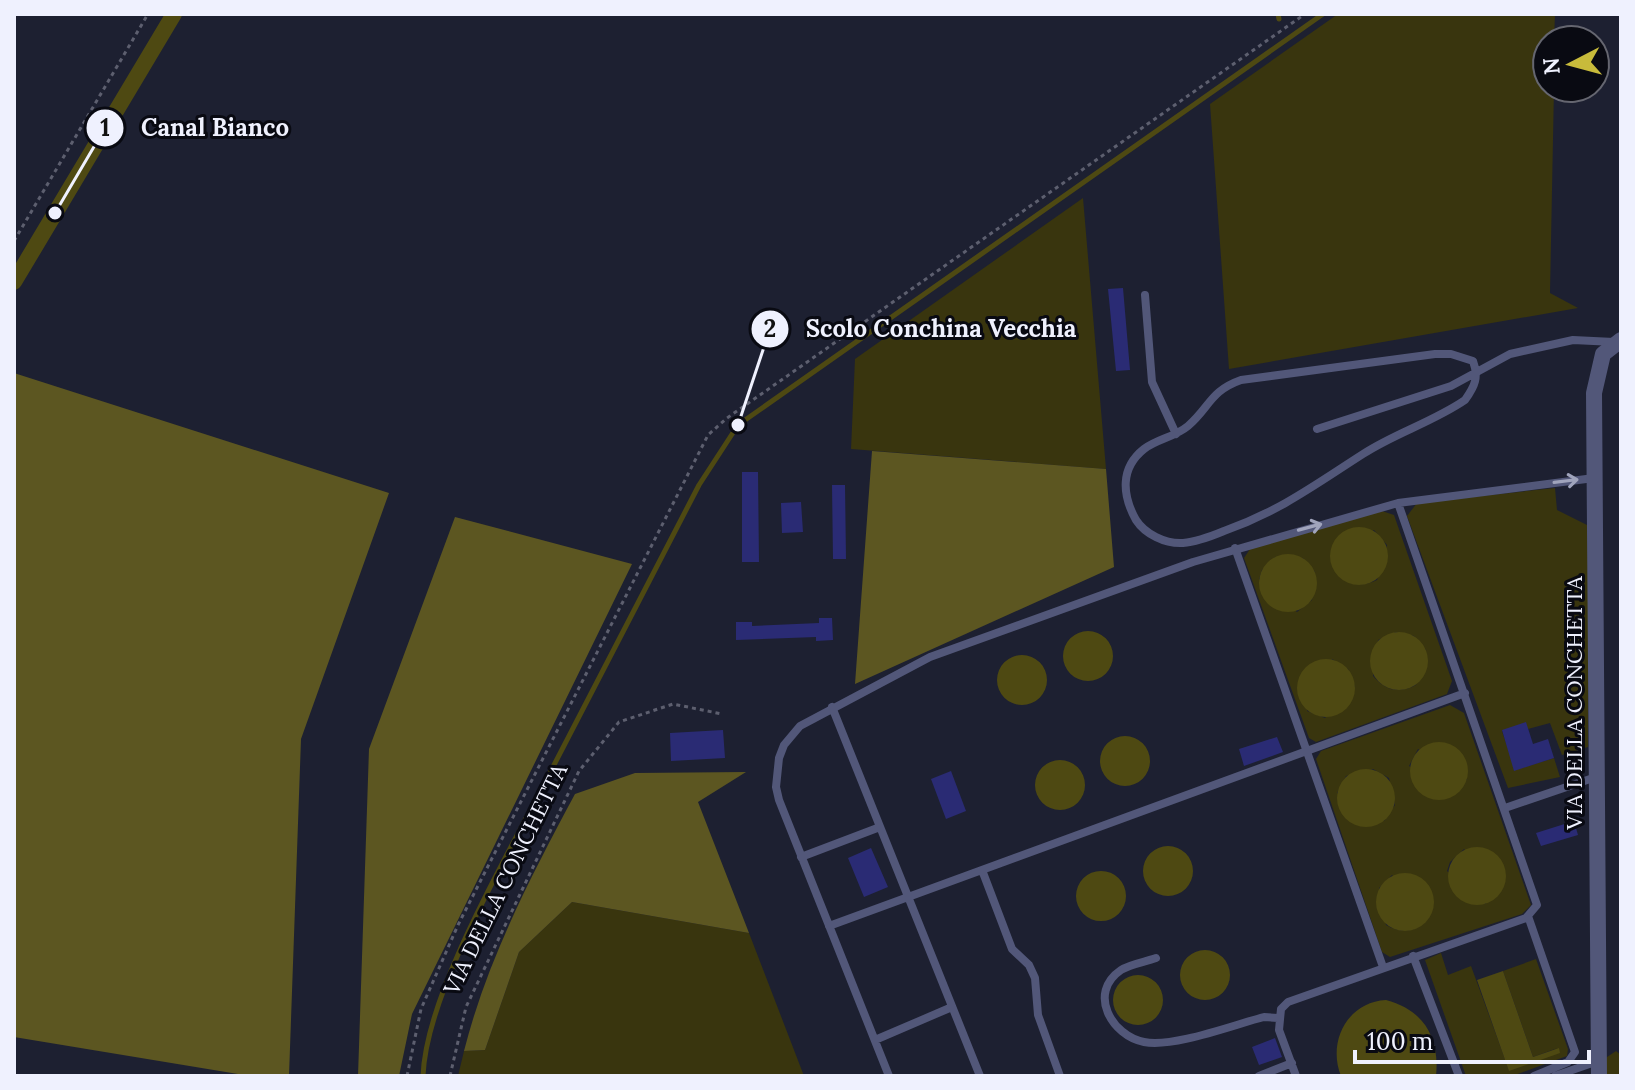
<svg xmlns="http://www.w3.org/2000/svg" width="1635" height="1090" viewBox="0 0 1635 1090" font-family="Lora,serif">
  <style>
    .green { fill: #39350e; fill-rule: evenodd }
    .forest { fill: #5c5621 }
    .water { fill: #4e4912 }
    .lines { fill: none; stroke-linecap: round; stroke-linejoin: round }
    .stream { stroke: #4e4912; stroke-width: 5 }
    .canal { stroke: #4e4912; stroke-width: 16 }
    .building { fill: #2a2b74 }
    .path { stroke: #5d5f6f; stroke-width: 3; stroke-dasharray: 4 4; stroke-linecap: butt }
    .lane { stroke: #525779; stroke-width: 8 }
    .street { stroke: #525779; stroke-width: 16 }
    .oneway { stroke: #a0a4bc }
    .labels { text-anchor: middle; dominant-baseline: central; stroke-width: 6; stroke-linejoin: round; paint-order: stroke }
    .street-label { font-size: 22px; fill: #eff1fe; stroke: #090a12 }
    .leader { fill: none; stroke: #eff1fe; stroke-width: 3 }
    .callout-dot { fill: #eff1fe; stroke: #090a12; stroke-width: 3 }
    .mark-label { font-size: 24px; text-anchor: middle; font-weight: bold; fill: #111 }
    .callout-label { font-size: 24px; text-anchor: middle; font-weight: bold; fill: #eff1fe; stroke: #090a12; stroke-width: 6; stroke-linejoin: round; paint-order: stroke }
  </style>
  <rect width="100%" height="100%" fill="#1d2031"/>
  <path class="green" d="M1338 14H1555L1554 40H1547V88H1554L1550 293 1578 308 1229 369 1210 104Z
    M1083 198 1106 469 851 449 855 359Z
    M1555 488 1557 510 1589 526 1588 747 1562 755 1550 723 1528 729 1525 723 1502 731 1515 770 1554 758 1560 777 1508 788 1407 516 1417 503Z
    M1382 511 1394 515 1452 681 1447 694 1316 742 1309 738 1244 558 1252 546ZM1374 530 1387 545 1377 580C1357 590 1338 583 1331 561ZM1275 557 1303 558 1315 572 1312 600 1297 612 1259 579 1262 570ZM1396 632 1414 636 1426 650 1416 685C1399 694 1386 691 1373 676L1378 640ZM1332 659 1348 669 1355 687 1325 718 1307 711Z
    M1450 705 1464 713 1531 905 1522 914 1390 957 1382 952 1316 759 1321 751ZM1418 749 1467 779 1456 794 1409 766ZM1373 769 1389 778 1395 805 1384 821 1337 793 1346 776ZM1464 849 1501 892 1485 904 1447 871 1450 862ZM1392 875 1429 918C1416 933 1402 934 1386 925L1379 888Z
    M572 902 749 933 804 1076H458L464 1051 485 1050 519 952Z
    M1441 953 1448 975 1471 966 1509 1070 1558 1048 1533 1057 1503 971 1536 959 1568 1049 1567 1056 1512 1076H1466L1425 960Z
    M1616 1051 1621 1055V1076H1605L1604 1059Z"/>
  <path class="forest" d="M14 373 389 493 301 739 289 1076H250L14 1037Z
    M872 451 1106 469 1114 567 855 684Z
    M455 517 632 564 412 1014 399 1076H358L369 749Z
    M746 772 698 802 749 933 572 902 519 952 485 1050 464 1051C487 960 531 876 575 794L635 773Z"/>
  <path class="water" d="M1330 556a29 29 0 1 1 58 0a29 29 0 1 1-58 0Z
    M1259 583a29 29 0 1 1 58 0a29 29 0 1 1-58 0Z
    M1063 656a25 25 0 1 1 50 0a25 25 0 1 1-50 0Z
    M1370 661a29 29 0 1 1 58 0a29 29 0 1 1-58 0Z
    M997 680a25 25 0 1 1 50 0a25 25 0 1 1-50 0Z
    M1297 688a29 29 0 1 1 58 0a29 29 0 1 1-58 0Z
    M1100 761a25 25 0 1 1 50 0a25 25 0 1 1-50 0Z
    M1410 771a29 29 0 1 1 58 0a29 29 0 1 1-58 0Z
    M1035 785a25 25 0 1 1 50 0a25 25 0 1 1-50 0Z
    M1337 798a29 29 0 1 1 58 0a29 29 0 1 1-58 0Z
    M1143 871a25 25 0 1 1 50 0a25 25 0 1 1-50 0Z
    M1448 876a29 29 0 1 1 58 0a29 29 0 1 1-58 0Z
    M1076 896a25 25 0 1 1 50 0a25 25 0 1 1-50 0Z
    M1376 902a29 29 0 1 1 58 0a29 29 0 1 1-58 0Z
    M1180 975a25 25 0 1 1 50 0a25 25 0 1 1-50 0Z
    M1503 971 1533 1057 1559 1048 1560 1053 1509 1071 1477 980Z
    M1113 1000a25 25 0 1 1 50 0a25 25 0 1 1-50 0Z
    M1386 1000C1424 1010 1440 1038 1436 1076H1341C1327 1041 1348 1002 1386 1000Z"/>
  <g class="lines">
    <path class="stream" d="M1278 14 1279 19
      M423 1076C426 996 502 865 540 792 593 690 646 587 699 485L738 425 1323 14"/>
    <path class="canal" d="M14 282 174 14"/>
  </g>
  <path class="building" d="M1123 288 1130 370 1116 371 1108 289Z
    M742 472H758L759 562H742Z
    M832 485H845L846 559H833Z
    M801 502 803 532 782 533 781 503Z
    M819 618H832L833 640 816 641V637L736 640V622H752V626L819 623Z
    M1526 722 1533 744 1548 739 1554 758 1514 771 1502 730Z
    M723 730 725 758 671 761 670 733Z
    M1277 737 1283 752 1244 766 1239 749Z
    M951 771 966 811 946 819 931 779Z
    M1574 821 1578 835 1541 846 1536 833Z
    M871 848 888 887 864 897 848 858Z
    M1275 1038 1282 1057 1259 1065 1252 1047Z"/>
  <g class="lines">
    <path class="path" d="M14 241 148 14
      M407 1076 421 1009 458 925 708 435 727 418 1305 14
      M450 1076 466 1007 579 771 619 722 673 704 722 714"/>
    <path class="lane" d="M1145 295 1152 382 1176 434
      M1435 354H1451L1473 361C1479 377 1475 386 1465 400 1433 422 1395 433 1363 454 1313 486 1280 511 1224 531 1212 536 1196 542 1183 543 1165 544 1145 534 1136 520 1122 495 1120 468 1144 449 1157 439 1175 437 1188 426 1210 407 1210 391 1241 380Z
      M1317 429 1451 386 1510 354 1573 340 1614 342
      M1235 548 1383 967
      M832 707 980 1076
      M1505 808 1596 777
      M801 857 880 827
      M982 870 1012 949 1029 965 1035 978 1038 1015 1060 1076
      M1528 916 1575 1052 1568 1062 1534 1076
      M829 926 1465 693
      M1413 956 1459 1076
      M1156 958C1145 962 1130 964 1121 970 1087 993 1112 1036 1144 1042 1173 1048 1233 1025 1264 1017L1278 1018
      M875 1040 952 1007
      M889 1076 779 800 776 787 779 758 784 745 800 726 930 657 1193 562 1398 503 1594 478
      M1259 1076 1292 1063
      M1296 1076 1279 1030 1281 1009 1288 1002 1526 918 1537 905 1398 503
      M1555 1076 1598 1061"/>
    <path class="street" d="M1599 1076 1594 393 1603 354 1621 340"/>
  </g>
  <defs><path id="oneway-shaft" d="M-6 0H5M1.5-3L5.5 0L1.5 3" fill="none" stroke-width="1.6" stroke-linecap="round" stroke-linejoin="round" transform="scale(2)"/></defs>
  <g class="oneway">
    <use href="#oneway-shaft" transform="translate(1566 481) rotate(-7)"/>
    <use href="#oneway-shaft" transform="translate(1310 527) rotate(-15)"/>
  </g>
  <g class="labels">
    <g class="street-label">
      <text transform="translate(1574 703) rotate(-90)">VIA DELLA CONCHETTA</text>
      <text transform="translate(505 879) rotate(-64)">VIA DELLA CONCHETTA</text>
    </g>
  </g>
  <path class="leader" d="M55 213L105 128M738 425L770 329"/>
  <g class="callout-dot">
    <circle cx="55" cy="213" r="8"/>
    <circle cx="738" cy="425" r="8"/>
    <circle cx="105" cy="128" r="20"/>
    <circle cx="770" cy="329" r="20"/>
  </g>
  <g class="mark-label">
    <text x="105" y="136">1</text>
    <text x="770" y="337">2</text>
  </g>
  <g class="callout-label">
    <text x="215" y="136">Canal Bianco</text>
    <text x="941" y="337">Scolo Conchina Vecchia</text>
  </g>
  <rect width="1635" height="1090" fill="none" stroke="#eff1fe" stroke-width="32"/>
  <g transform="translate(1571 64) rotate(264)"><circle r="38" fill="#090a12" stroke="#656670" stroke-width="2"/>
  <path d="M0-6L14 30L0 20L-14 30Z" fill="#c8bb3b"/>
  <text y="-12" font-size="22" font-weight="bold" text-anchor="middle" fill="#eff1fe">N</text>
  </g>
  <path d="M1355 1050v12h234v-12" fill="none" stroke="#eff1fe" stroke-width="4"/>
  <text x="1367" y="1050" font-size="24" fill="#eff1fe" stroke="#090a12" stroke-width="6" paint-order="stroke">100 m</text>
</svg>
